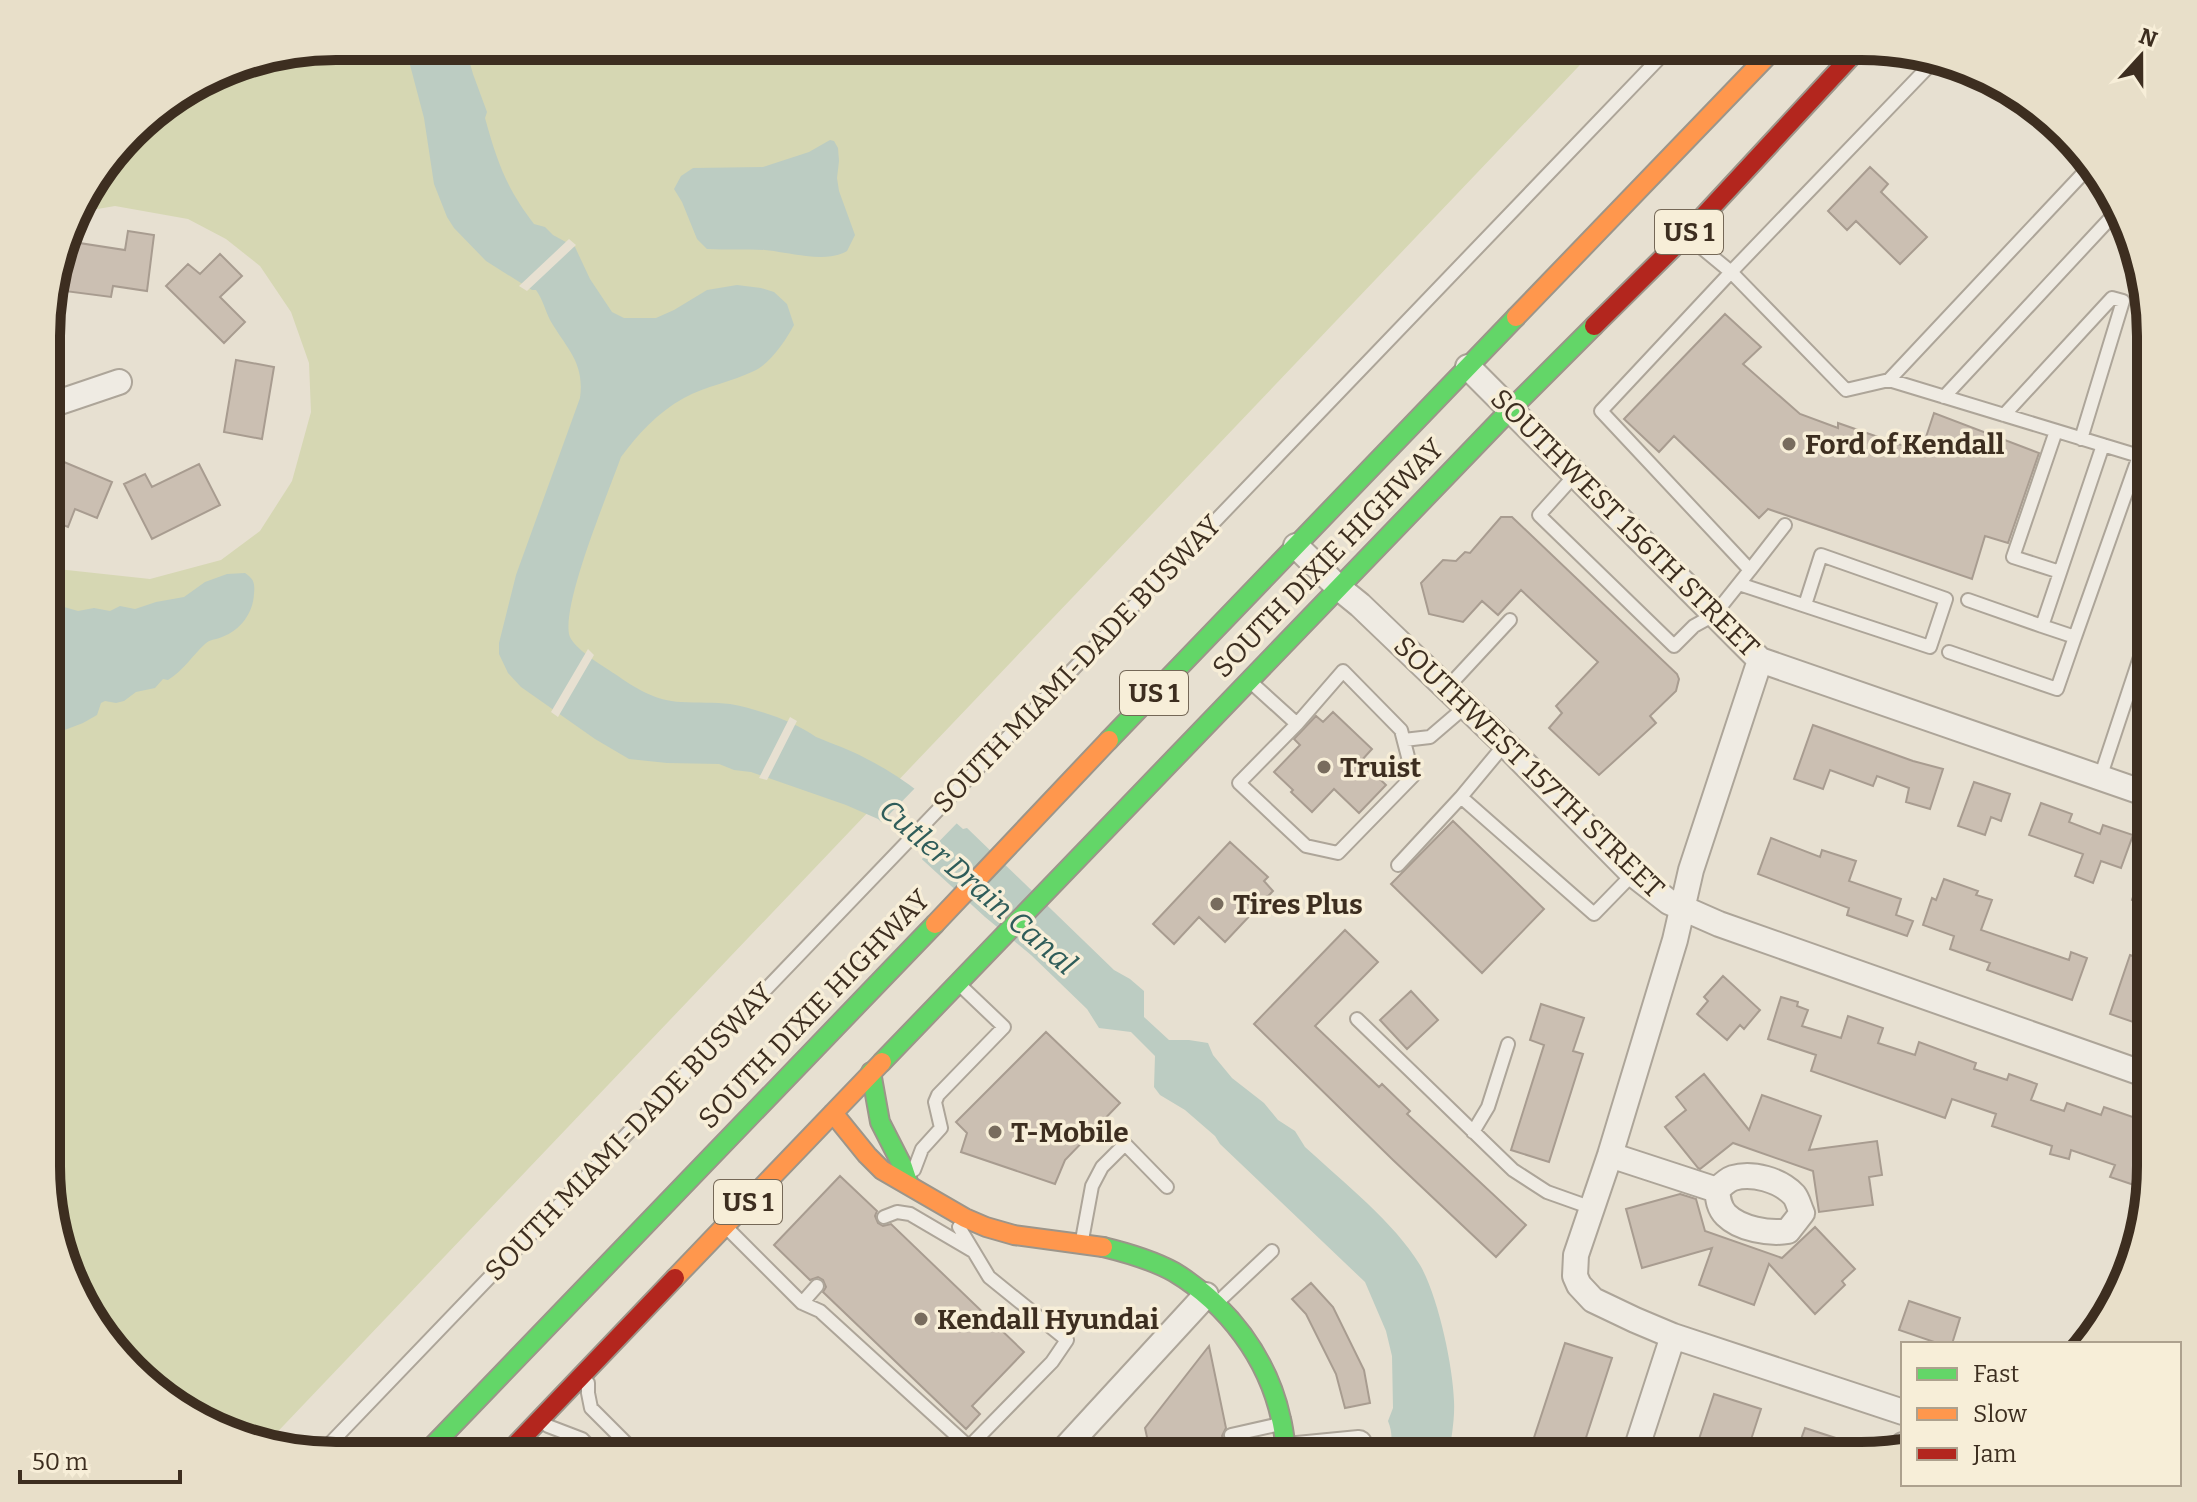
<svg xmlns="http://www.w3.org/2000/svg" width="2197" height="1502" viewBox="0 0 2197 1502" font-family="Bitter,serif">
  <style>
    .green { fill: #d6d7b3 }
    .water { fill: #bcccc2 }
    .pier { fill: #e7e0d1 }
    .building { fill: #cbbfb2; stroke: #a89c90; stroke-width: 2 }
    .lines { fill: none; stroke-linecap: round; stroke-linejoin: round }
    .lane-casing { stroke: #ada599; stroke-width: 16 }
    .street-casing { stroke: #ada599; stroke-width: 28 }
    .fast-casing { stroke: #9c958a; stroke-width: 22 }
    .slow-casing { stroke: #9c958a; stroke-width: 22 }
    .jam-casing { stroke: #9c958a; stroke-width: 22 }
    .lane { stroke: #efebe3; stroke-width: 12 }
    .street { stroke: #efebe3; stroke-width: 24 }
    .fast { stroke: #63d668; stroke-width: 18 }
    .slow { stroke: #ff974d; stroke-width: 18 }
    .jam { stroke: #b3261e; stroke-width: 18 }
    .poi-dot { fill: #786c5e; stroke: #f7eed8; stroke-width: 3 }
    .labels { text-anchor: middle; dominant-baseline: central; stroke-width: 7; stroke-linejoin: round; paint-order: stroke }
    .shield { fill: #f7eed8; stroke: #756857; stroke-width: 2 }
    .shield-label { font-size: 26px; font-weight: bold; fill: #3d2e20 }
    .poi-label { font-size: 28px; font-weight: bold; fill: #3d2e20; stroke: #f7eed8; text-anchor: start }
    .street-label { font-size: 28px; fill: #3d2e20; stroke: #f7eed8 }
    .water-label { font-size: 30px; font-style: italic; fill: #2f5d5a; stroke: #f7eed8 }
    .rim { fill: none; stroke: #3d2e20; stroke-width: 10 }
  </style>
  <rect width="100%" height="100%" fill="#e7e0d1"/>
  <path class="green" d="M336 46H1598L265 1445 243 1440 160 1396 85 1311 48 1203V568L150 579 221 560 260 531 292 481 311 412 309 363 291 312 260 266 226 239 188 219 115 206 74 213 76 208 145 118 226 68Z"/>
  <path class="water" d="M405 46H465L473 74 487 112 485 118C497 161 506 188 534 224L545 227 553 235 575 247 590 279 612 312 624 318H656L674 310 707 290 737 285 761 288 774 292 787 304 794 325C786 340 770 364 754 371 731 382 706 386 684 398 657 413 639 433 621 457 608 494 563 600 569 634 572 648 603 666 615 674 635 688 656 701 681 702 697 703 715 702 730 704 757 709 794 721 816 737 833 744 851 750 867 759 903 777 934 803 963 829L967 828 1114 970 1130 979 1144 991V1017L1169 1040H1189L1208 1043 1213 1055 1232 1078 1264 1103 1278 1120 1295 1131 1305 1147C1343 1182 1394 1222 1420 1265 1438 1296 1453 1366 1454 1401 1455 1420 1451 1438 1449 1456H1389C1392 1443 1393 1433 1388 1421L1393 1408 1392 1356 1386 1331 1365 1282 1220 1144 1215 1136 1185 1110 1160 1095 1154 1087 1155 1056 1131 1032 1099 1028 1087 1009 1031 955 985 917 878 819 846 805 751 772 734 770 719 764 667 763 629 759 595 739 521 687 508 673 499 654V643L516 575 580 398C585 362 566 348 550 320 545 310 543 300 536 290H532L486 261 454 228 447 217 434 184 424 118Z
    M830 140 834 141 838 148 839 161 837 178 839 191 855 235 847 251C826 264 788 252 765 250 746 249 726 250 707 249L697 239 682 202 674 189 681 176 693 168 763 167 809 152Z
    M245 573C254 579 255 583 254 594 253 613 241 630 222 637 215 640 210 639 205 644 192 656 183 671 168 680L163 679 155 688 136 692 124 701 116 703 105 701 101 703 97 715 83 723 62 731 58 739H55L48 746V601L60 599 64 607 78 611 94 608 110 611 120 606 135 609 156 602 184 597 205 582 227 574Z"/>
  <path class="pier" d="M569 239 576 245 527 291 519 286Z
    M588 649 594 655 558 717 551 712Z
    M790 717 797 721 767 780 759 778Z
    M917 786 959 821 919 862 879 825Z"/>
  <path class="building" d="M1870 167 1888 184 1881 192 1927 237 1900 264 1856 221 1847 230 1828 211Z
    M128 231 154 235 147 291 113 286 111 297 57 290 66 241 125 250Z
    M220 254 242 276 220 297 245 322 224 343 166 286 188 264 200 274Z
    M1725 314 1761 347 1743 364 1800 414 1838 428V423L1921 452 1934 413 2039 453 2008 543 1985 536 1972 579 1768 509 1759 518 1674 436 1659 452 1624 419Z
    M236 360 274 367 262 439 224 432Z
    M52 457 112 482 97 518 75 509 68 527 48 519V466Z
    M199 464 220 505 152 539 124 484 145 474 152 487Z
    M1501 517H1512L1677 674 1679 679 1676 691 1650 716 1656 723 1599 775 1549 728 1562 713 1556 706 1598 662 1521 590 1498 615 1482 601 1463 622 1429 614 1421 583 1443 560 1456 561 1465 552 1470 553Z
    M1333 712 1372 749 1361 761 1386 785 1359 813 1334 789 1312 812 1291 792 1293 790 1274 772 1300 745 1294 739 1316 716 1323 722Z
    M1813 725 1913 761 1943 769 1930 809 1906 802 1909 788 1877 776 1873 786 1830 770 1823 789 1794 779Z
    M1974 782 2010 794 2001 821 1991 817 1985 835 1958 826Z
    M2041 803 2072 814 2069 822 2100 834 2103 825 2133 835 2121 868 2101 861 2093 883 2075 876 2083 854 2029 835Z
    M1453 821 1544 909 1482 973 1391 884Z
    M1771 838 1820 857 1822 850 1856 861 1849 881 1901 899 1896 915 1913 921 1907 936 1847 915 1849 908 1758 874Z
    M1230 842 1268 877 1264 881 1273 891 1225 942 1199 917 1174 944 1153 924Z
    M2148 854 2150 855V907L2132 900Z
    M1944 879 1978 891 1976 895 1992 900 1981 930 2069 960 2071 952 2087 958 2072 1000 1987 970 1990 963 1950 949 1954 936 1923 925 1932 898 1936 900Z
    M1345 930 1378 962 1315 1026 1379 1087 1382 1084 1410 1111 1407 1114 1526 1225 1496 1257 1393 1160 1254 1024Z
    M2130 955 2150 963V988L2139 1024 2110 1014Z
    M1723 976 1760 1010 1744 1029 1740 1025 1727 1040 1697 1014 1708 1001 1704 997Z
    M1411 991 1438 1020 1407 1049 1380 1020Z
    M1781 997 1798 1002 1797 1006 1808 1010 1802 1026 1841 1038 1848 1016 1883 1028 1878 1043 1915 1055 1919 1042 1976 1063 1974 1069 2007 1080 2009 1074 2037 1084 2031 1100 2064 1111 2067 1103 2101 1115 2104 1107 2150 1123 2149 1190 2110 1177 2115 1165 2071 1150 2069 1159 2050 1154 2052 1146 1992 1126 1996 1114 1952 1099 1945 1118 1811 1071 1816 1055 1768 1039Z
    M1541 1004 1584 1018 1573 1051 1583 1054 1549 1162 1511 1150 1544 1045 1530 1040Z
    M1046 1032 1120 1103 1065 1160 1055 1184 961 1152 967 1133 956 1122Z
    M1704 1074 1749 1130 1762 1095 1821 1116 1809 1150 1877 1141 1882 1175 1869 1177 1873 1205 1819 1212 1813 1171 1733 1143 1700 1169 1698 1168 1665 1127 1686 1110 1676 1097Z
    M840 1176 877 1211 875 1216 878 1223 883 1226 891 1224 1024 1352 972 1406 980 1414 966 1429 823 1292 826 1287 823 1280 818 1277 810 1280 774 1245Z
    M1680 1194 1696 1199 1705 1231 1782 1258 1815 1227 1855 1269 1842 1281 1845 1285 1815 1314 1769 1264 1754 1305 1699 1285 1712 1248 1642 1268 1626 1209Z
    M1311 1283 1333 1307 1364 1370 1370 1403 1345 1408 1336 1374 1306 1314 1292 1299Z
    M1909 1301 1960 1318 1952 1344H1940L1899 1330Z
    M1565 1343 1612 1358 1580 1456H1528Z
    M1209 1346 1226 1428 1222 1436 1225 1442 1230 1444 1232 1456H1151L1145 1428Z
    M1714 1394 1761 1409 1746 1455 1699 1439Z
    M1805 1428 1848 1442 1844 1456H1795Z"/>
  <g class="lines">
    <g class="lane-casing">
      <path id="lane" d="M1691 239 1731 272 1930 65 1916 54
        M1889 380 2090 166
        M1944 397 2118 210
        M2004 415 2112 298 2123 301 2081 439
        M2056 431 2013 557 2060 572
        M1575 475 1539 515 1674 646 1694 626 1714 615 1750 570 1601 411 1731 272 1846 390 1889 380 2139 456 2150 416
        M1750 570 1785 525
        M1739 584 1930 647 1946 599 1821 555 1805 605
        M1968 600 2042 626
        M2075 637 2139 456
        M1949 652 2057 689 2075 637 2042 626 2103 445
        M1254 685 1297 724 1239 783 1306 846 1338 853 1413 776 1401 730 1343 671 1297 724
        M1446 689 1510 620
        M1404 740 1430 737 1465 707
        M1505 744 1461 797 1594 914 1633 874
        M2100 778 2150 627
        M1398 865 1461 797
        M1357 1019 1513 1170 1547 1192 1592 1208
        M1473 1132 1488 1107 1508 1044
        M914 1170 922 1149 941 1128 935 1102 938 1095 1004 1027 962 987
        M884 1217 897 1212 910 1214 973 1251
        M959 1227 989 1277 1067 1340 1052 1362 960 1456
        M730 1231 802 1303 820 1311 969 1447
        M1082 1240 1092 1186 1102 1167 1125 1144 1167 1187
        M1219 1301 1272 1251
        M802 1303 817 1286
        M588 1383V1393L591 1408 639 1456
        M548 1426 582 1439 599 1456
        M1231 1435 1280 1424
        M319 1455 1670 47
        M1116 1456 1119 1455"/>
    </g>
    <g class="street-casing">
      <path id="street" d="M1468 367 1760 660 2150 795
        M48 406 119 382
        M1296 546 1339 588 1360 605 1505 744 1633 874 1669 902 1719 924 2150 1076
        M1760 660 1691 870 1675 940 1610 1155 1576 1255 1575 1276 1579 1285 1593 1300 1635 1320 1673 1336 1903 1412
        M1610 1155 1717 1190C1722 1185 1727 1180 1733 1178 1752 1172 1780 1180 1794 1195 1798 1200 1799 1207 1802 1213L1788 1231C1769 1234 1740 1229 1726 1215 1719 1208 1718 1199 1717 1190
        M1903 1446V1445
        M1287 1450 1359 1443
        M1058 1456 1206 1295
        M1634 1456 1673 1336"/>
    </g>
    <g class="fast-casing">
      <path id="fast" d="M1109 740 1516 317
        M882 1062 1510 410 1594 326
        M871 1072 880 1122 903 1167 908 1182
        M1103 1247C1128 1253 1152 1260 1174 1272 1227 1304 1268 1358 1281 1419 1284 1431 1285 1444 1287 1456
        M424 1455 935 924"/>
    </g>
    <g class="slow-casing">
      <path id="slow" d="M1516 317 1776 47
        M935 924 1109 740
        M833 1113 867 1155 882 1170 965 1218 986 1227 1014 1235 1103 1247
        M675 1278 882 1062"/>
    </g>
    <g class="jam-casing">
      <path id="jam" d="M1594 326 1686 235 1860 47
        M506 1455 675 1278"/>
    </g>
    <use href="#lane" class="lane"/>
    <use href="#street" class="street"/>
    <use href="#fast" class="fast"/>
    <use href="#slow" class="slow"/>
    <use href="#jam" class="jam"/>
  </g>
  <g class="poi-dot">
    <circle cx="1789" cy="444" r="8"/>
    <circle cx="1324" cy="767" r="8"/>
    <circle cx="1217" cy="904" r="8"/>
    <circle cx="995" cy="1132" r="8"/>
    <circle cx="921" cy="1319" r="8"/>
  </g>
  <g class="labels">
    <g class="shield">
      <rect x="1655" y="210" width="68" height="44" rx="6"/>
      <rect x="1120" y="671" width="68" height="44" rx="6"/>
      <rect x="714" y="1180" width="68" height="44" rx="6"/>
    </g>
    <g class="shield-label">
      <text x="1689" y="232">US 1</text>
      <text x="1154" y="693">US 1</text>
      <text x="748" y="1202">US 1</text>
    </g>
    <g class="poi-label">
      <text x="1805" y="444">Ford of Kendall</text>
      <text x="1340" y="767">Truist</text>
      <text x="1233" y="904">Tires Plus</text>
      <text x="1011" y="1132">T-Mobile</text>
      <text x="937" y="1319">Kendall Hyundai</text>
    </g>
    <g class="street-label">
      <text transform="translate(1625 523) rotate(45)">SOUTHWEST 156TH STREET</text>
      <text transform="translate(1328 558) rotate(-46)">SOUTH DIXIE HIGHWAY</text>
      <text transform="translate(1077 664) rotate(-46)">SOUTH MIAMI-DADE BUSWAY</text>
      <text transform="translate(1529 767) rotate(44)">SOUTHWEST 157TH STREET</text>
      <text transform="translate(814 1009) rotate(-46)">SOUTH DIXIE HIGHWAY</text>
      <text transform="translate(629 1132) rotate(-46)">SOUTH MIAMI-DADE BUSWAY</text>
    </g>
    <g class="water-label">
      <text transform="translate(978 887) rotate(41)">Cutler Drain Canal</text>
    </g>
  </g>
  <path d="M0 0H2197V1502H0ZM336 60H1861A276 276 0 0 1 2137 336V1166A276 276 0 0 1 1861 1442H336A276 276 0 0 1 60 1166V336A276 276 0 0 1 336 60Z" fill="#e8dfc9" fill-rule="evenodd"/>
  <path class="rim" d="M336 60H1861A276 276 0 0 1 2137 336V1166A276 276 0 0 1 1861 1442H336A276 276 0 0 1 60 1166V336A276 276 0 0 1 336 60Z"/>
  <rect x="1901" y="1342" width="280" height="144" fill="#f7eed8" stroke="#ada18e" stroke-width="2"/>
  <rect x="1917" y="1368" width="40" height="12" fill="#63d668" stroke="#ada18e" stroke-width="2"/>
  <text x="1973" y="1382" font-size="24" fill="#3d2e20">Fast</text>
  <rect x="1917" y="1408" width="40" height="12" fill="#ff974d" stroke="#ada18e" stroke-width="2"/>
  <text x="1973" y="1422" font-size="24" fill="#3d2e20">Slow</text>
  <rect x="1917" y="1448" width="40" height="12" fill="#b3261e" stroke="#ada18e" stroke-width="2"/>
  <text x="1973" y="1462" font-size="24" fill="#3d2e20">Jam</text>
  <g transform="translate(2141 56) rotate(21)" stroke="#f7eed8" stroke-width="6" paint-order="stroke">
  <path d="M0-6L14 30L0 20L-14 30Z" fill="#3d2e20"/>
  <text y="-12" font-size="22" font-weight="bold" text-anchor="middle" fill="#3d2e20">N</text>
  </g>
  <path d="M20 1470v12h160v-12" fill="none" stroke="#3d2e20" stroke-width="4"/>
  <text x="32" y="1470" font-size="24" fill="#3d2e20" stroke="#f7eed8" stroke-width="6" paint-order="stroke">50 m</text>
</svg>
